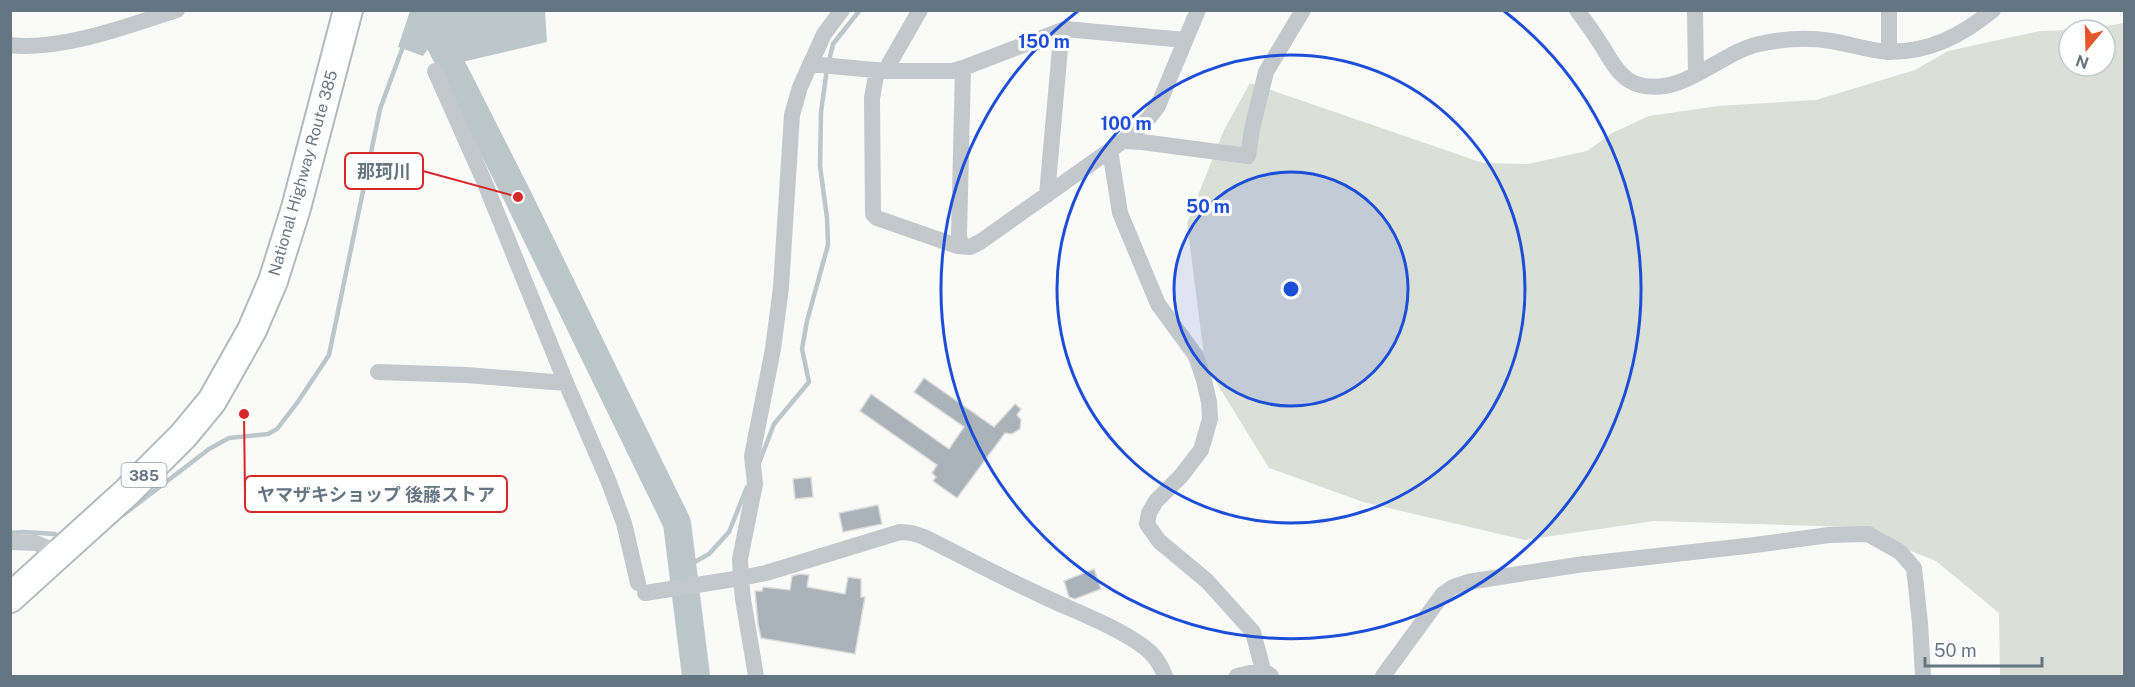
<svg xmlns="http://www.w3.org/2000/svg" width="2135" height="687" viewBox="0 0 2135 687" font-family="'Public Sans','Noto Sans JP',sans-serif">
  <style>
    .green { fill: #dadfd7 }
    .water { fill: #bbc7cb }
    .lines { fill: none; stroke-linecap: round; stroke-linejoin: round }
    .stream { stroke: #bbc7cb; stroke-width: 4.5 }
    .river { stroke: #bbc7cb; stroke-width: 28 }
    .building { fill: #aab3b9; stroke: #dcdcda; stroke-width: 1.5 }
    .trunk-casing { stroke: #b4b9bd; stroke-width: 32 }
    .minor { stroke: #c3c8cc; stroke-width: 16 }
    .trunk { stroke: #fff; stroke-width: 28 }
    .ring { fill: none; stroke: #1d4ed8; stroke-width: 3 }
    .labels { text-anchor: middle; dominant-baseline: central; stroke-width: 6; stroke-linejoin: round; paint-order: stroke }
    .shield { fill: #fff; stroke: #939fa8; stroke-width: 1.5 }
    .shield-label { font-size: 15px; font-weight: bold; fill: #657683 }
    .street-label { font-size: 16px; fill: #657683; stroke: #fff }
    .centre { fill: #1d4ed8; stroke: #fff; stroke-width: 3 }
    .ring-label { font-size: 18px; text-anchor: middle; font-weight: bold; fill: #1d4ed8; stroke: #fff; stroke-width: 6; stroke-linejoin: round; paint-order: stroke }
    .leader { fill: none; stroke: #d62828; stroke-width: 2 }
    .callout-dot { fill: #d62828; stroke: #fff; stroke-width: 2 }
    .callout { fill: #fff; stroke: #d62828; stroke-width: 2 }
    .callout-label { font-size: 18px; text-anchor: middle; font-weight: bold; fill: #657683 }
  </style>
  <rect width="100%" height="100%" fill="#fafaf8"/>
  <path class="green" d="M2124 23V676H2000L1999 613 1936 561 1851 527 1654 521 1525 540 1363 502 1269 468 1205 364 1187 223 1224 130 1250 83 1483 163 1528 164 1587 151 1612 133 1649 116 1718 106 1816 100 1915 70 1948 51 2040 31 2069 30V66H2105V30H2082Z"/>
  <path class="water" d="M410 11H545L547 42 445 66 443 61 427 50 423 56 398 47Z"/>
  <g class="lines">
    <path class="stream" d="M829 61 833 44 860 10
      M759 463 774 424 809 382 802 349 807 321 828 245 827 218 820 166 821 112 827 69
      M123 515 209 449 229 438 268 434 277 429 297 403 329 355 380 109 404 44
      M10 533 24 532 55 534
      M682 569 709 554 729 532 747 487"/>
    <path class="river" d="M445 10 441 45 518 197 677 523 696 676"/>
  </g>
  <path class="building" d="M924 378 994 427 1015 404 1021 409 1017 415 1021 420 1020 429 1012 434 1005 433 957 498 933 481 936 477 932 473 937 465 860 411 871 394 949 449 964 427 914 392Z
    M811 477 813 497 795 499 793 479Z
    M878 505 882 524 843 532 839 513Z
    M1094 569 1101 589 1075 599 1069 597 1064 581Z
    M800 574 809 575 807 587 845 594 848 577 861 579V597H865L855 654 761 638 758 624 755 591H762L763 587 790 590 792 576Z"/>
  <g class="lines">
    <g class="trunk-casing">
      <path id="trunk" d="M10 598 126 493 183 436 212 401 252 330 273 281 296 208 348 10"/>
    </g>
    <path class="minor" d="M1577 10C1584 20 1592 30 1598 40 1610 57 1618 80 1640 85 1684 96 1719 53 1759 44 1782 39 1807 37 1831 41 1850 44 1870 51 1889 52 1931 52 1962 35 1993 10
      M1695 10 1696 74
      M10 45C61 51 128 26 177 10
      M1889 52V10
      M810 64 885 71 920 10
      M877 70 872 98 873 214 877 218 957 246 970 247 980 242 1123 141C1137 131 1148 121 1158 106L1198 10
      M435 71 484 181 566 383 608 480 624 523 638 583
      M885 71H952L963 68 1065 29 1185 40
      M1123 141 1142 142 1248 156 1252 129 1266 72 1303 10
      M1110 150 1120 213 1158 304 1196 356 1204 380 1209 402 1210 419 1201 450 1181 476 1156 501 1149 513 1147 524 1159 541 1207 581 1253 632 1263 670 1271 676
      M1047 195 1061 37 1065 29
      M961 246 959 235 963 68
      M378 372 466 375 566 383
      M10 542 36 543 59 553
      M645 593 741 578 740 559 755 484 752 456 773 349 781 287 792 115 800 87 824 34 842 10
      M756 676 743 599 741 578 766 573 900 532 912 533 924 537C960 555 995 574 1032 591 1068 609 1111 623 1144 647 1154 654 1161 665 1165 676
      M1237 676 1263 670
      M1383 676 1443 594 1453 587 1468 582 1577 565 1755 545 1829 535 1868 534 1900 552 1914 568 1920 623 1923 676"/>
    <use href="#trunk" class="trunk"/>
  </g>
  <circle cx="1291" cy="289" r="117" fill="#1d4ed8" fill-opacity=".12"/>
  <g class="ring">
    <circle cx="1291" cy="289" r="117"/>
    <circle cx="1291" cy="289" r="234"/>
    <path d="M1504 11A350 350 0 1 1 1078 11"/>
  </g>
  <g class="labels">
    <rect class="shield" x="121.5" y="463" width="45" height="24" rx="4.5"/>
    <g class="shield-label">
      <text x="144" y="475">385</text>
    </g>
    <g class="street-label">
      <text transform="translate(303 173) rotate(-74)">National Highway Route 385</text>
    </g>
  </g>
  <circle cx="1291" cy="289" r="9" class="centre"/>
  <g class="ring-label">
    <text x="1044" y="48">150 m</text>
    <text x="1126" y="130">100 m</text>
    <text x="1208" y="213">50 m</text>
  </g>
  <path class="leader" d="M518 197L423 171M244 414L245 494"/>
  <g class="callout-dot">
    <circle cx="518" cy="197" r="6"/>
    <circle cx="244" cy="414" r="6"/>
  </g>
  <g class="callout">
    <rect x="345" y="153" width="78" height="36" rx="6"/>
    <rect x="245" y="476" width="262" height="36" rx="6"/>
  </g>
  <g class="callout-label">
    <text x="384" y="178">那珂川</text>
    <text x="376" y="501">ヤマザキショップ 後藤ストア</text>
  </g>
  <rect width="2135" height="687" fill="none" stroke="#657683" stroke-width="24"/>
  <g transform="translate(2087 48) rotate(199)"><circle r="28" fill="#ffffff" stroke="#c1c8cd" stroke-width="1.5"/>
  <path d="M0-4.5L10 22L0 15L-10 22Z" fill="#e4572e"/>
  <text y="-9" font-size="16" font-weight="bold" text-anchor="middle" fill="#657683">N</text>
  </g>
  <path d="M1925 657v9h117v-9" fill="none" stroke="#657683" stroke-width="3"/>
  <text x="1934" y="657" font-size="18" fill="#657683" stroke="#ffffff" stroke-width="4.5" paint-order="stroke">50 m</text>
</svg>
